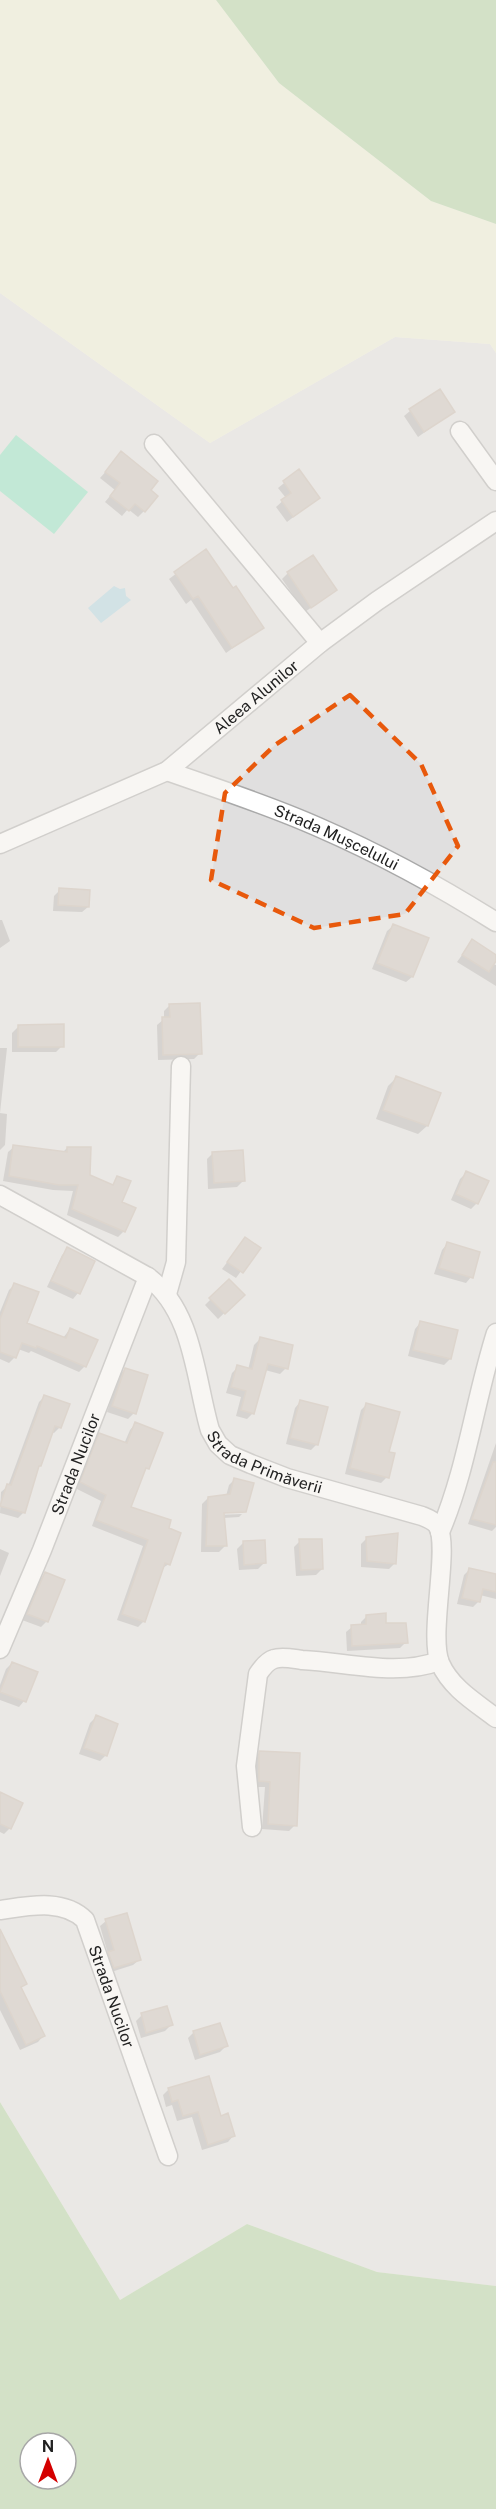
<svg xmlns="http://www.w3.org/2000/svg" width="496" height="2509" viewBox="0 0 496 2509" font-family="'Public Sans',sans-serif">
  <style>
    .residential { fill: #e0dfdf }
    .farmland { fill: #eef0d5 }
    .forest { fill: #add19e; fill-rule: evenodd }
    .pitch { fill: #88e0be }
    .water { fill: #aad3df }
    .shadow { fill: #0003 }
    .building { fill: #c7bfb8; stroke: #c4b6ab; stroke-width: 1.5 }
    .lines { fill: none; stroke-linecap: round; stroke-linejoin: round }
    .minor-casing { stroke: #a9a9a9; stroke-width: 21 }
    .minor { stroke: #fff; stroke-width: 18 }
    .marked { fill: none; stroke: #e8590c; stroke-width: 4.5; stroke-dasharray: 12 8; stroke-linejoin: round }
    .labels { text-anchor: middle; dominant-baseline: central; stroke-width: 6; stroke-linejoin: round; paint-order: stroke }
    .street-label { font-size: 16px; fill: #222; stroke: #fff }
  </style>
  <rect width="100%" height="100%" fill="#f2efe9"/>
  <path class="residential" d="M0 293 210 443 395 337 490 344 496 353V2286L377 2272 247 2224 120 2300 0 2102Z"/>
  <path class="farmland" d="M0 0H216L279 83 431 201 496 224V353L490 344 395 337 210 443 0 293Z"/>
  <path class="forest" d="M216 0H496V224L431 201 279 83Z
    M0 2102 120 2300 247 2224 377 2272 496 2286V2509H0ZM30 2443H66V2479H30Z"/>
  <path class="pitch" d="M16 435 88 492 54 534 0 491V455Z"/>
  <path class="water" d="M114 586 120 589 125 588 126 596 131 600 101 623 88 608Z"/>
  <path class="shadow" d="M410 411 453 412 418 437 404 416Z
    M119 457 149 490 144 511 138 517 128 509 122 516 105 502 115 490 100 478Z
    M299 471 318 498 287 522 276 507 286 498 278 488Z
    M205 552 262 627 226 653 191 600 186 604 169 579Z
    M288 573 335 590 305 612 282 579Z
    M60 890 88 907 82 912 53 911 54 896Z
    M0 920H2L10 941 0 948Z
    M393 926 427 939 412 977 406 982 372 969 387 931Z
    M472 941 496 956 492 964 496 965V986L457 962Z
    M170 1005 200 1053 194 1059 158 1060 157 1025 164 1019V1011Z
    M18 1027 62 1046 56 1052H12V1033Z
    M0 1048H7L0 1113 7 1114 5 1145 0 1150Z
    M396 1078 439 1093 427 1126 418 1134 376 1119 388 1086Z
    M14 1147 62 1153 67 1148 89 1176 111 1186 118 1178 124 1231 118 1237 67 1215 73 1191 53 1190 3 1181 8 1152Z
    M213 1153 243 1181 237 1187 208 1189 207 1159Z
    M466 1173 477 1203 471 1209 451 1200 460 1179Z
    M245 1239 258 1248 236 1278 222 1269Z
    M447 1244 471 1277 466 1283 434 1274 442 1250Z
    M68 1249 93 1261 78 1293 73 1299 47 1287 62 1255Z
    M229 1281 243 1295 218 1319 205 1305Z
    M15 1284 25 1324 63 1338 70 1329 96 1341 85 1366 79 1372 31 1351 29 1353 18 1349 15 1357 9 1363 0 1359V1312L9 1290Z
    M420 1323 450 1359 444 1365 408 1356 415 1329Z
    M260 1339 286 1368 280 1374 265 1370 253 1413 247 1419 236 1416 241 1397 226 1393 232 1373 238 1367 248 1370 254 1345Z
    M125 1369 134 1413 128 1419 107 1412 119 1375Z
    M45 1396 60 1427 54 1433 51 1432 40 1466 36 1469 24 1512 18 1518 0 1513 1 1492 8 1486 39 1402Z
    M300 1402 317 1444 311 1450 286 1444 295 1408Z
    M366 1405 387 1453V1477L381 1483 345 1474 361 1410Z
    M135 1424 147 1468 142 1473 129 1508 167 1529 169 1564 161 1569 144 1621 138 1627 117 1620 143 1546 92 1526 101 1501 75 1488 94 1441 100 1435 124 1444 130 1430Z
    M496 1443V1527L492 1531 468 1524Z
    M235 1479 245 1511 242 1513V1511L217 1512V1515L242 1514 239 1517 223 1518 225 1546 219 1552H201L202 1504 208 1498 226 1496 229 1485Z
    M367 1538 395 1563 389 1569 361 1567V1544Z
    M300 1541 322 1569 316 1575 296 1576 294 1547Z
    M243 1543 264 1563 258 1569 239 1570 237 1549Z
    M0 1549 9 1553 0 1576Z
    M470 1569 496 1575V1599L480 1595 479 1601 473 1607 457 1604 464 1575Z
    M45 1574 47 1621 41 1627 22 1620 39 1580Z
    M367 1616 385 1625 406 1642 400 1648 347 1651 346 1632 352 1627 361 1626V1622Z
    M12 1663 36 1673 24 1701 19 1707 0 1700V1685L6 1669Z
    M96 1717 106 1755 100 1761 79 1754 90 1723Z
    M260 1752 295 1825 289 1831 262 1829 265 1787H254V1758Z
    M0 1794 10 1828 4 1834 0 1832Z
    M106 1921 139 1960 133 1965 108 1973 103 1959 108 1954 100 1926Z
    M0 1955 25 1984 21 1988 43 2036 38 2042 20 2050 0 2010Z
    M142 2015 171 2025 165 2031 141 2038 136 2021Z
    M194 2032 226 2046 220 2052 195 2060 188 2038Z
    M169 2089 220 2118 233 2136 228 2142 202 2150 192 2117 177 2121 172 2105 166 2107 163 2095Z"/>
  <path class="building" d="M440 389 455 412 424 432 409 409Z
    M121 451 158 481 151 490 158 496 145 512 135 504 129 511 110 496 120 483 105 472Z
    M299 469 320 498 293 517 281 500 291 493 283 481Z
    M206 549 233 588 236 586 264 628 232 648 198 596 193 599 174 572Z
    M313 555 337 590 311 608 287 572Z
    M59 888 90 890 89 907 58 905Z
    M393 924 429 938 413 977 377 963Z
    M472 939 496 955V961L489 972 462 955Z
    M200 1003 202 1054 163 1055 162 1017H170L169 1004Z
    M64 1024V1047H18V1025Z
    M396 1076 441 1093 428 1126 383 1110Z
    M13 1145 67 1152V1147H91L90 1175 113 1185 117 1176 131 1181 122 1202 136 1208 125 1232 72 1209 78 1185H59L9 1176Z
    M243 1150 245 1181 214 1183 212 1152Z
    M466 1171 489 1181 478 1204 456 1194Z
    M245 1237 261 1248 243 1273 227 1262Z
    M447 1242 480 1252 473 1278 439 1268Z
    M67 1247 95 1261 80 1294 51 1281Z
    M229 1279 245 1295 225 1314 209 1298Z
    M14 1283 39 1292 27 1323 66 1338 70 1328 98 1340 86 1367 37 1346 36 1348 22 1343 16 1358 0 1352V1319Z
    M420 1321 458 1330 451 1359 413 1350Z
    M260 1337 293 1345 288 1369 268 1364 254 1414 241 1410 246 1391 231 1387 237 1365 252 1369Z
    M125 1368 148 1375 136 1414 112 1406Z
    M44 1395 70 1404 61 1428 55 1426 41 1466H39L25 1513 0 1506 7 1484 11 1485Z
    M300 1400 328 1407 318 1445 290 1438Z
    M366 1403 400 1412 389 1452 395 1453 389 1478 350 1468Z
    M135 1422 163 1433 149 1469 146 1468 131 1507 171 1520 169 1528 181 1533 170 1565 165 1563 145 1622 122 1614 148 1540 96 1520 106 1495 80 1482 99 1433 127 1443Z
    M493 1462H496V1525L472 1519Z
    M234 1478 254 1483 246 1512 224 1513 227 1546H206L208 1497 230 1494Z
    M398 1533 396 1564 367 1561 366 1537Z
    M299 1539H322L323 1569 301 1570Z
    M265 1540 266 1563 244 1565 243 1541Z
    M469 1568 496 1574V1592L483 1589 480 1602 462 1598Z
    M45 1572 65 1580 48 1622 27 1614Z
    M386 1613V1623H406L408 1643 352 1646 351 1625 366 1624V1615Z
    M12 1662 38 1672 26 1702 0 1692Z
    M96 1715 118 1724 107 1756 84 1748Z
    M259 1751 300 1753 297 1826 268 1824 270 1782 259 1781Z
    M0 1792 23 1803 11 1829 0 1824Z
    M127 1913 141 1960 114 1968 108 1952 114 1950 105 1919Z
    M0 1929 27 1984 21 1987 45 2036 26 2045 0 1991Z
    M167 2006 173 2025 146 2033 141 2013Z
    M220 2023 228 2046 200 2055 193 2031Z
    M209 2076 221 2116 228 2113 235 2136 208 2145 198 2112 183 2116 178 2100 172 2102 168 2088Z"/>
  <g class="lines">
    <g class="minor-casing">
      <g id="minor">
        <path d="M460 431 496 481"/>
        <path d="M154 444 320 643"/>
        <path id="s1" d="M167 771C218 789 269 805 318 827 380 854 439 886 496 922"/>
        <path id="s2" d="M0 844 167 771 320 643 377 601 496 521"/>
        <path id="s3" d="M0 1195 148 1277C194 1312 195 1379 210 1430L218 1444 230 1455 251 1464 287 1478 422 1516C427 1518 433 1520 437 1525 451 1544 428 1634 440 1663 451 1688 475 1702 496 1718"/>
        <path d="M167 1294 176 1262 181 1066"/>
        <path d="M440 1532C467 1469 475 1399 496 1333"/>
        <path id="s4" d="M0 1649 42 1550 148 1277"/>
        <path d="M252 1827 246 1766 258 1674C262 1668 267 1661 274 1659 282 1656 294 1659 302 1660 347 1662 396 1677 439 1661"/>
        <path id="s5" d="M0 1910C28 1906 63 1898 85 1920L168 2156"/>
      </g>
    </g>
    <use href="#minor" class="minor"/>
  </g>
  <path d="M0 0H496V2509H0ZM350 695 421 764 458 846 405 914 314 928 211 880 225 793 275 745Z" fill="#f2efe9" fill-opacity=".55" fill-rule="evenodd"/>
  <path class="marked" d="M350 695 421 764 458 846 405 914 314 928 211 880 225 793 275 745Z"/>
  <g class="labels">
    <g class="street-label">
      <text stroke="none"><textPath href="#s2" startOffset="298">Aleea Alunilor</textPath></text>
      <text stroke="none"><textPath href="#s1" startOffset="182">Strada Mușcelului</textPath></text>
      <text stroke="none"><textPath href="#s3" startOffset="404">Strada Primăverii</textPath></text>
      <text stroke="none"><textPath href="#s4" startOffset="200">Strada Nucilor</textPath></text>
      <text stroke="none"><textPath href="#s5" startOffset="170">Strada Nucilor</textPath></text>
    </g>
  </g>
  <g transform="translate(48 2461)"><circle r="28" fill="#ffffff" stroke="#a7a7a7" stroke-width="1.5"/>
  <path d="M0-4.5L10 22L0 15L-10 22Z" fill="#d40000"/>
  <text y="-9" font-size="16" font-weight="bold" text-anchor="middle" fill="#222222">N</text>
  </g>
</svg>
